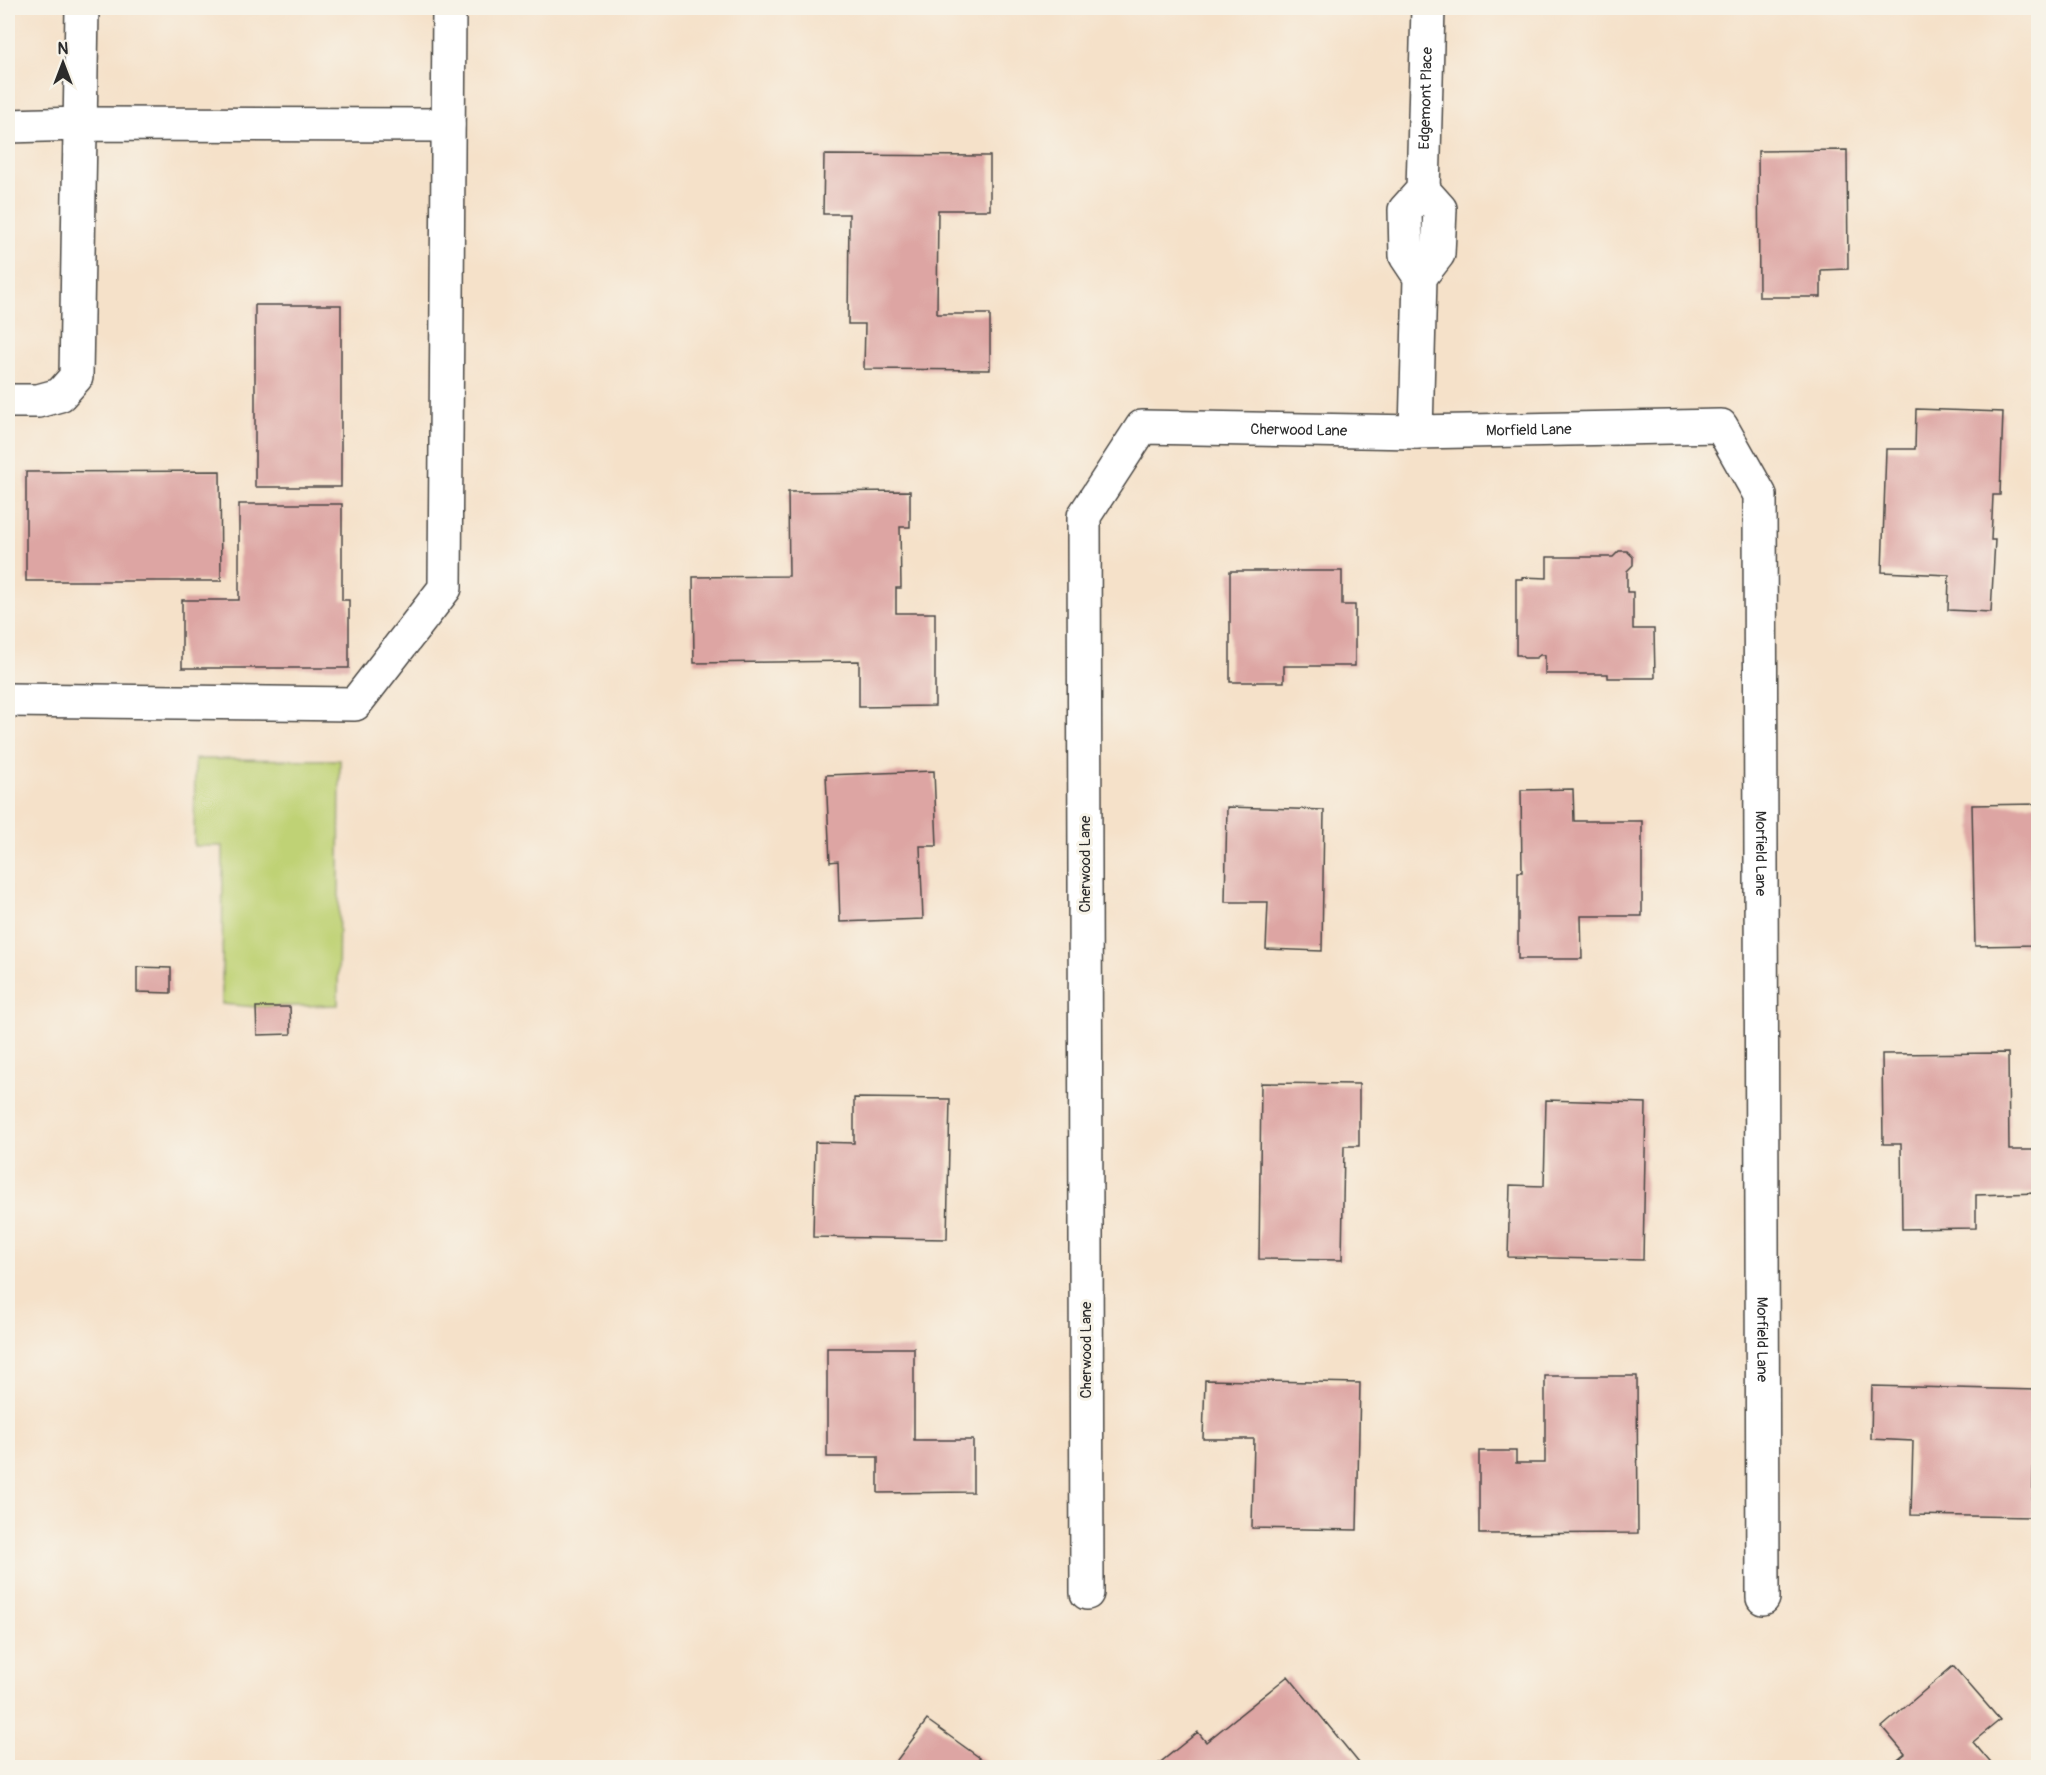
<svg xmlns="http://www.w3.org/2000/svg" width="2046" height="1775" viewBox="0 0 2046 1775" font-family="Pangolin,sans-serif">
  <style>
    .green { fill: #bfd275; stroke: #757e50; stroke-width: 1.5 }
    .building { fill: #dda5a3 }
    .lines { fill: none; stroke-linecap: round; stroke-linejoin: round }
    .minor-casing { stroke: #494643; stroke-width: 36 }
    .minor { stroke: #fff; stroke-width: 33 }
    .labels { text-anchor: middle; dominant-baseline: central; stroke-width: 6; stroke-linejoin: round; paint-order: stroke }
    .street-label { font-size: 15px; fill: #2b2b2b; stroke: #f7f3e8 }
  </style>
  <rect width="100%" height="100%" fill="#f7f3e8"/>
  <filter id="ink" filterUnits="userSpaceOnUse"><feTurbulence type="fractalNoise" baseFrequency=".0167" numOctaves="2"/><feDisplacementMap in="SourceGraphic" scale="12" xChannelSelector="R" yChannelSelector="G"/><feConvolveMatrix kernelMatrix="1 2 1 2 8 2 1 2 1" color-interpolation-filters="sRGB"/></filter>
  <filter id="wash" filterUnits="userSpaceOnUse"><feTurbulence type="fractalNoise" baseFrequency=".008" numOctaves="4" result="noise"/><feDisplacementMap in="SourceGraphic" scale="24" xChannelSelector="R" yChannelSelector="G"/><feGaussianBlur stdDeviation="1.35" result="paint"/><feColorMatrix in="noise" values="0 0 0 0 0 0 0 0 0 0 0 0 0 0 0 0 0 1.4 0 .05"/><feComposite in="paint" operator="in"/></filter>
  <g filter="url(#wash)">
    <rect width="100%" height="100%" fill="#f5e1c9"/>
    <path class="green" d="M195 759 340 760 338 1005 256 1007 222 1004 223 846H194Z"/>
    <g id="blocks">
      <path class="building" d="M1847 150 1848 269 1821 270V297H1759L1758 151Z
        M824 155 990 156V210H938L937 314H990V370L864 369 865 324H848L849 214H823Z
        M255 305H341V487H255Z
        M1916 409 2003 412 2000 495H1993L1991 540H1995L1991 612 1948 610 1949 575 1882 572 1886 449H1915Z
        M220 471 221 581H26V472Z
        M910 491V527H900L901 588H896V613H935V706L859 707V661L694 663 693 577 789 576 788 492Z
        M239 504H342V600H349V668H182V600H239Z
        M1619 551H1627L1633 557V565L1627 571V592H1633V629H1654L1655 678H1608V674H1545V655H1540L1536 658H1524L1520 655H1516V579H1522V577L1547 578V557H1613Z
        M1230 571H1342V605H1355V666H1284V682H1230Z
        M934 771 937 846H920L923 919 840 922 838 861 830 862 826 775Z
        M1573 789 1574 821H1642V916H1581L1582 959H1518V872H1522L1521 790Z
        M2038 804V945L1975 946 1972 805Z
        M1227 807 1324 810 1322 951 1266 949 1268 902H1225Z
        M137 967 171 968V993L137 992Z
        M256 1007H290L291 1034 257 1035Z
        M2008 1053 2009 1150H2037L2038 1193 1976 1195V1228L1902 1229 1901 1144H1883L1882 1054Z
        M1261 1083 1359 1084V1146H1344L1342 1260 1259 1259Z
        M854 1098 950 1099 947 1239 813 1237 815 1142 854 1143Z
        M1546 1100 1646 1103 1643 1260 1508 1257 1510 1185 1544 1186Z
        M827 1348H914V1440H973V1492L878 1493V1457H827Z
        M1545 1376H1637L1638 1533 1479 1534V1451H1516V1463H1545Z
        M1205 1380 1360 1383 1357 1530 1252 1528 1254 1439H1203Z
        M1872 1386 2036 1390 2032 1517 1911 1515 1913 1441 1871 1439Z
        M1953 1666 2000 1720 1973 1742 1995 1768H1888L1905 1754 1882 1727Z
        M1288 1676 1363 1768H1159L1157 1765 1198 1732 1206 1742Z
        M927 1720 994 1768H891Z"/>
    </g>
  </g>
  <g filter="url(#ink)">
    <use href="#blocks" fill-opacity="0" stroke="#494643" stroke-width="1.5"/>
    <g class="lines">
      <g class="minor-casing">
        <g id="minor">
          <path d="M8 126 80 124 448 125"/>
          <path d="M1420 277 1438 254 1440 209 1423 190"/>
          <path d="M8 401H38L60 395 76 377 82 8"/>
          <path id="s1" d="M1416 432 1420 277 1406 256 1405 210 1423 190 1428 8"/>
          <path d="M8 700 355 704 445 588 449 8"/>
          <path id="s2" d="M1087 1593 1084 516 1142 427 1416 432 1721 426 1760 495 1763 1598"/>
        </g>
      </g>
      <use href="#minor" class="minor"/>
    </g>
  </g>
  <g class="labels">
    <g class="street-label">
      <text stroke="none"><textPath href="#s1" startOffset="345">Edgemont Place</textPath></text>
      <text stroke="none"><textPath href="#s2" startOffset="1340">Cherwood Lane</textPath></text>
      <text stroke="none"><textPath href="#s2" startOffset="1570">Morfield Lane</textPath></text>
      <text stroke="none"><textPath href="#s2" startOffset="2200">Morfield Lane</textPath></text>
      <text transform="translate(1085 864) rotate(-90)">Cherwood Lane</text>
      <text stroke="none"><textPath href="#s2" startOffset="2686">Morfield Lane</textPath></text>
      <text transform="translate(1086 1350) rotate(-90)">Cherwood Lane</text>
    </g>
  </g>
  <rect width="2046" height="1775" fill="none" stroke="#f7f3e8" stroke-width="30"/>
  <g transform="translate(63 63)" stroke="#f7f3e8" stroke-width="4.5" paint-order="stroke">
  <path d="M0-4.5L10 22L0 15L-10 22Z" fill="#2b2b2b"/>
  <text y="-9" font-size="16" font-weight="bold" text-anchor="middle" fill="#2b2b2b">N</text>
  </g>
</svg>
